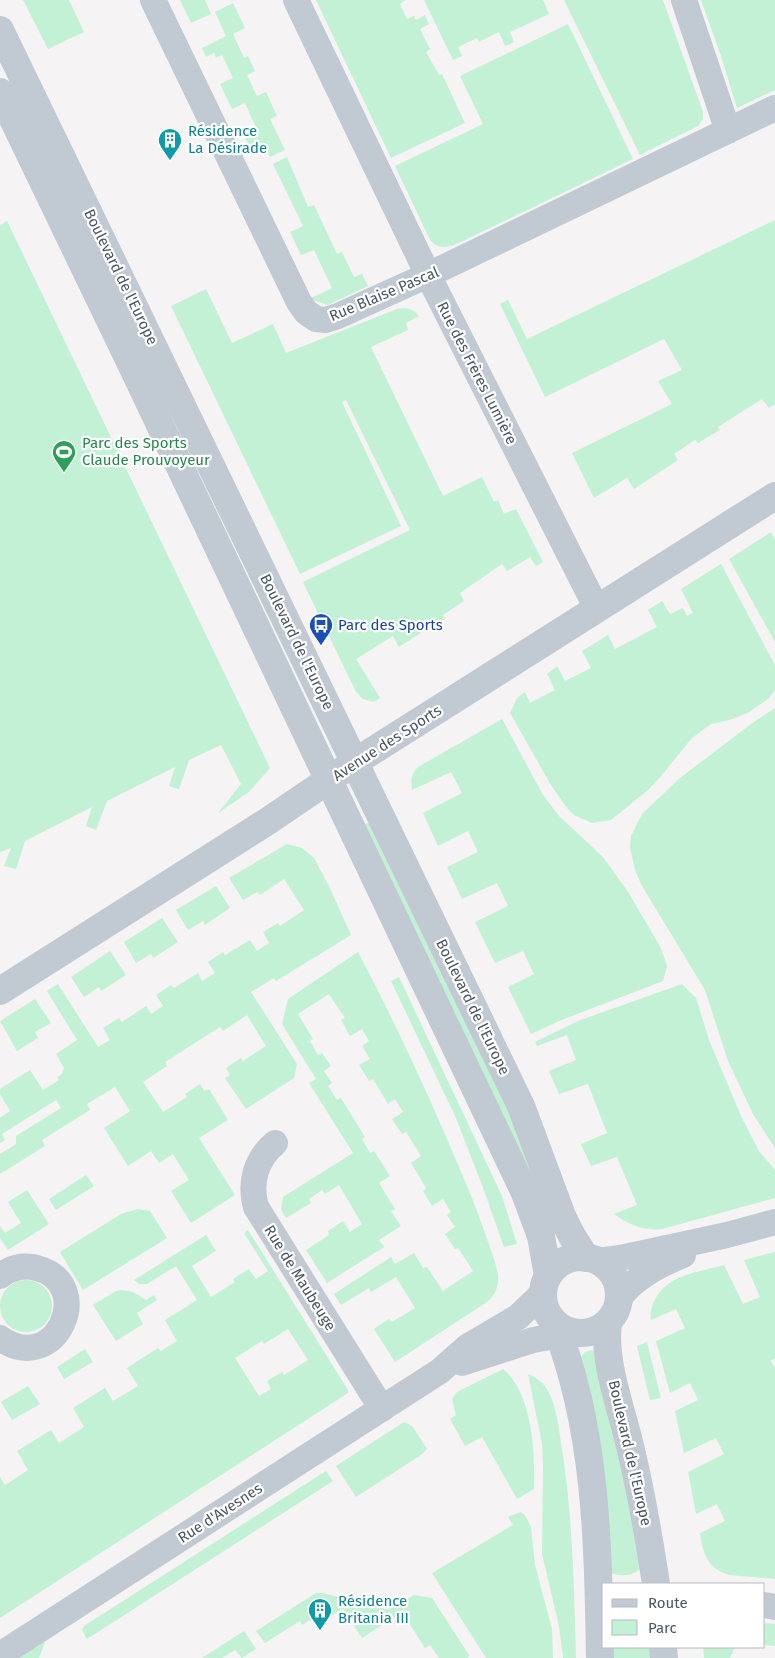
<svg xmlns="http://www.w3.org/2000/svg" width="775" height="1658" viewBox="0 0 775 1658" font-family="'Fira Sans',sans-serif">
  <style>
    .green { fill: #c3f1d5; fill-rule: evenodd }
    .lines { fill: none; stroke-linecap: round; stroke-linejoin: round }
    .minor { stroke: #c1cad2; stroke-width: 26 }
    .tertiary { stroke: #c1cad2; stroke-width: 28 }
    .labels { text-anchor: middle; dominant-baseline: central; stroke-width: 4.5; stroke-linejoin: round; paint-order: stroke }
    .culture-label { font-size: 15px; fill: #0d838f; stroke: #fff; text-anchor: start }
    .street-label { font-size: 15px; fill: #4a5661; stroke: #fff }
    .leisure-label { font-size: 15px; fill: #27864d; stroke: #fff; text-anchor: start }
    .transit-label { font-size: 15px; fill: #164399; stroke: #fff; text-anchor: start }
  </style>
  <rect width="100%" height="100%" fill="#f5f3f3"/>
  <path class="green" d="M23 0H69L84 32 48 49Z
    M180 0H205L211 14 191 23Z
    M316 0H406L400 4 407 19 414 16 416 20 425 15 429 24 420 29 430 49 426 52 439 75 442 74 465 123 391 158Z
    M424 0H543L549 14 510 32 514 42 505 46 499 32 479 42 477 38 458 47 462 56 453 60Z
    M564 0H663L703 112V119L698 126 640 155Z
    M701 0H775V90L737 108 721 56Z
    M233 3 245 28 233 34 244 58 248 56 255 71 247 75 257 96 266 92 277 116 270 119 285 150 270 157 266 149 253 155 245 137 257 130 245 103 232 109 220 84 233 78 222 55 216 58 214 53 206 57 202 48 226 36 215 12Z
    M568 24 633 159 467 239C454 245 441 253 430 240L395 166 483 124 460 76Z
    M287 157 308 207 314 205 337 254 342 252 354 277 362 274 368 286 328 305 309 299 332 288 314 250 301 255 290 232 303 226 273 164Z
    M775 220V404L769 408 762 399 718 427 720 430 698 443 695 440 674 454 678 460 634 489 627 478 594 498 572 453 672 404 658 381 682 370 664 339 545 397 500 304 508 300 527 339Z
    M7 221 270 768 249 792 218 813 241 784 221 745 189 760 179 789 169 786 175 767 107 801 96 830 86 826 92 807 25 841 16 869 4 866 11 848 0 852V225Z
    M206 289 232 343 273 324 286 353 397 309C406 307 414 309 419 316L406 323 408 330 371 347 443 496 482 477 494 502 498 500 504 514 516 509 543 562 536 566 530 557 507 571 502 564 460 593 464 601 443 615 445 619 433 626 429 620 419 626 422 632 399 647 393 636 356 659 380 698 374 702 363 699 356 692 303 582 410 530 346 400 342 402 401 526 300 574 171 306Z
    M771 532 775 540V642L729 559Z
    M721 564 775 665V690L768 699 749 712 733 719 711 724 692 738 661 776 648 790 611 820 592 823 574 815 567 808 551 785 510 713 517 698 525 692 530 703 555 690 547 674 557 666 565 681 591 668 582 651 608 635 615 649 657 627 648 610 662 601 670 614 683 608 687 616 693 613 681 589Z
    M775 708V1148L753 1114 728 1061 705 990 642 886 635 870 630 848 631 836 642 814 680 778 751 724Z
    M502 719 543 795 559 816 603 857 628 892 661 948 667 966 663 981 559 1021 531 1034 508 987 534 974 523 951 495 963 475 922 508 906 497 883 462 899 447 867 478 852 468 831 438 846 423 813 462 793 451 772 412 790C411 781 411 773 418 767Z
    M374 819 516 1115 547 1227 364 825Z
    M287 844 302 848 314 858 329 886 351 935 276 981 274 978 251 992 297 1064 294 1078 246 1109 225 1078 230 1075 226 1068 241 1058 243 1061 266 1046 247 1015 223 1031 220 1027 165 1062 167 1066 143 1082 163 1112 187 1097 185 1094 200 1084 204 1091 209 1089 228 1120 199 1138 235 1195 191 1223 171 1191 189 1180 173 1154 159 1163 151 1151 128 1166 104 1128 130 1111 115 1087 87 1104 90 1110 42 1140 45 1146 0 1174V1154L16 1144V1136L61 1108 56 1100 2 1134 5 1140 0 1143V1118L10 1111 0 1094V1089L30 1070 43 1090 59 1080 57 1077 62 1074 64 1068 56 1054 77 1040 47 991 58 984 98 1047 110 1040 103 1028 119 1018 122 1022 146 1006 151 1014 163 1006 156 995 171 985 174 988 198 973 202 981 215 973 208 962 223 952 225 955 250 940 257 951 269 943 263 932 278 923 280 926 304 910 284 879 260 895 257 892 243 900 229 878Z
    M216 886 230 908 205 925 203 921 188 930 176 910Z
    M162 918 178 942 153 958 151 954 136 963 124 942Z
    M110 951 126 975 101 991 99 987 84 997 71 977Z
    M358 952C397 1026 432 1102 464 1179 473 1199 480 1219 487 1239 491 1251 496 1263 498 1275 499 1286 495 1296 487 1302L395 1362 374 1329 389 1319 392 1322 415 1308 396 1277 371 1292 369 1288 341 1305 334 1294 391 1257 395 1264 414 1253 423 1268 427 1267 443 1291 473 1271 458 1248 455 1249 445 1234 455 1227 447 1215 451 1212 443 1199 432 1206 423 1191 426 1188 411 1163 421 1156 406 1132 402 1134 392 1119 403 1112 395 1099 388 1104 373 1079 369 1081 359 1065 370 1059 362 1046 369 1041 362 1029 350 1036 341 1020 345 1018 329 994 298 1014 313 1039 310 1041 318 1055 322 1053 331 1066 324 1071 332 1083 328 1086 337 1100 341 1098 365 1137 362 1139 370 1153 374 1151 390 1176 379 1183 395 1209 391 1211 401 1226 379 1240 384 1247 327 1283 306 1250 329 1235 328 1231 343 1221 350 1232 362 1224 339 1185 325 1194 322 1190 309 1199 311 1203 286 1218 281 1210 283 1197 353 1153 309 1083 316 1079 282 1024 288 999Z
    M399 977 502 1196 517 1244 504 1247 482 1185 456 1118 391 981Z
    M682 984 696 998 709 1040 741 1116 759 1151 775 1170V1198L662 1229C642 1231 630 1225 614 1214L637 1205 617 1157 591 1166 581 1144 607 1133 588 1084 559 1094 549 1071 576 1060 567 1035 537 1046 535 1042 578 1021Z
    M35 999 51 1023 35 1032 38 1038 17 1051 0 1021Z
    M86 1175 94 1186 56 1210 49 1199Z
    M27 1190 49 1224 8 1250 0 1238V1226L5 1233 21 1223 8 1202Z
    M138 1209 150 1211 167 1238 83 1290 60 1252 121 1214Z
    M248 1230 348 1390V1393L0 1618V1477L5 1485 28 1470 17 1451 51 1430 59 1443 84 1427 73 1408 105 1388 113 1401 138 1386 127 1368 158 1348 161 1351 177 1341 165 1320 197 1300 176 1266 147 1284H139L134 1280 206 1235 216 1251 192 1266 211 1297 235 1282 233 1279 249 1269 256 1279 268 1271 244 1233ZM288 1329 308 1360 284 1375 282 1372 267 1381 271 1389 259 1396 235 1358 262 1341 264 1344Z
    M775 1252V1358L770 1361 775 1367V1579L729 1575C707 1568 703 1554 700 1533L725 1521 717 1504 696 1514 688 1472 724 1454 716 1438 684 1453 675 1411 698 1400 690 1383 670 1393 656 1341 685 1328 676 1309 651 1320C650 1314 651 1308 654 1302 665 1275 699 1272 724 1265L743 1304 760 1297 744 1260Z
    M0 1306a26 26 0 1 1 52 0a26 26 0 1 1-52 0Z
    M122 1290 133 1292 146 1300 154 1295 157 1300 137 1313 143 1324 116 1341 93 1305 116 1291Z
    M647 1342 661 1398 650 1400 637 1346Z
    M85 1349 93 1362 64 1379 57 1367Z
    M592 1350 598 1353 642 1567C634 1576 622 1577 611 1573L581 1357 585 1352Z
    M503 1369C533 1394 535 1453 534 1489L517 1499 482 1437 465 1446 450 1419 456 1415 452 1399 457 1392Z
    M528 1374C537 1378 543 1382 548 1391 557 1407 559 1431 562 1449 573 1519 574 1588 576 1658H563L559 1626 542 1554 543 1466 542 1444Z
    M28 1386 40 1404 12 1420 1 1402Z
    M404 1422 412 1426 427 1449 421 1455 356 1497 336 1466Z
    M326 1471 333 1481 87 1639 82 1630 84 1626Z
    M521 1512 525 1515 531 1527 535 1565 552 1629 553 1658H486L432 1573 513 1525 508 1517Z
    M316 1593H322L386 1609 392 1608 414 1595 432 1598 469 1655 468 1658H439L430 1645 425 1648 402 1612 362 1638 343 1609 331 1616 327 1609 302 1625 300 1621 265 1643 256 1631Z
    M764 1623 775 1624V1646L764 1645Z
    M244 1631 256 1649 242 1658 235 1650 222 1658H202Z
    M45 1642 39 1658H19L42 1643Z
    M609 1647H655L656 1658H608Z
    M703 1647H735L730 1658H704Z"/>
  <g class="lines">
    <path class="minor" d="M153 0 299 302 306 312 316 319 326 320 338 316 428 275 775 108
      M296 0 428 275 597 609
      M684 0 728 131
      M275 1143C256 1159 249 1183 256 1207L382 1409
      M597 1261 625 1257 727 1235 775 1222
      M0 1276C10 1268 24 1264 37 1268 97 1284 56 1378 0 1338
      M619 1298C635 1277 659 1265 683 1255
      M462 1363 533 1340 571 1333
      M764 1605 775 1607
      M0 1655 440 1371 467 1347 518 1317 543 1293"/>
    <path class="tertiary" d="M0 30 521 1106 562 1216 572 1236 586 1258
      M0 92 132 366 525 1193 541 1236 548 1276
      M0 991 268 821 355 762 775 496
      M543 1295a38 38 0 1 1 76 0a38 38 0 1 1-76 0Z
      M608 1323C603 1362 621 1407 630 1446 641 1491 649 1538 656 1584
      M555 1324C597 1430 598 1546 600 1658
      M663 1647 664 1658"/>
  </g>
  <defs>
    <g id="building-pin" transform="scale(1.25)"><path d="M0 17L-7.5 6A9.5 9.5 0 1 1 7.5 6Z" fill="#0f9aa8" stroke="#fff"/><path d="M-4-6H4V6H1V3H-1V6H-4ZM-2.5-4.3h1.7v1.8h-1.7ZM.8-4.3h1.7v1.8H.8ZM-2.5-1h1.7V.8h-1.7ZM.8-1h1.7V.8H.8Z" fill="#fff"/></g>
    <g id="stadium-pin" transform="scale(1.25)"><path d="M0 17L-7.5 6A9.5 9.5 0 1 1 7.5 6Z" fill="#2e9e5b" stroke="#fff"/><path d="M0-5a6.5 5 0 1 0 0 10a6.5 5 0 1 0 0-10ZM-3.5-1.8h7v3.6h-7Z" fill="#fff"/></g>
    <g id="bus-pin" transform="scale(1.25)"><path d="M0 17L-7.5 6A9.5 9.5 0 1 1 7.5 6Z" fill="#1a4fb4" stroke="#fff"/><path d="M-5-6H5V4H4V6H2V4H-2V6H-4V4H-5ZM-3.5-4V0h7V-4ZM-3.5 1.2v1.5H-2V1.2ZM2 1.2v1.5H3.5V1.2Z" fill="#fff"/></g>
  </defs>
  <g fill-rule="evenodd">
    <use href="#building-pin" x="170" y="140"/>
    <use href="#stadium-pin" x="64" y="452"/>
    <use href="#bus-pin" x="321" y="625"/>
    <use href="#building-pin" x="320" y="1610"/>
  </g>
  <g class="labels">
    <g class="culture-label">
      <text x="188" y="131">Résidence<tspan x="188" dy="17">La Désirade</tspan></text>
      <text x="338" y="1601">Résidence<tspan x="338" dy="17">Britania III</tspan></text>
    </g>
    <g class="street-label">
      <text transform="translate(121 277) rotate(64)">Boulevard de l'Europe</text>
      <text transform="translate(384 294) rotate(-23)">Rue Blaise Pascal</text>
      <text transform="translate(477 373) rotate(63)">Rue des Frères Lumière</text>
      <text transform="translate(297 642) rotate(64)">Boulevard de l'Europe</text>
      <text transform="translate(387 743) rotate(-33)">Avenue des Sports</text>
      <text transform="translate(473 1007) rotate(64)">Boulevard de l'Europe</text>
      <text transform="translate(300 1278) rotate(58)">Rue de Maubeuge</text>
      <text transform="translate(630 1453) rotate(77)">Boulevard de l'Europe</text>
      <text transform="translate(220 1513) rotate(-33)">Rue d'Avesnes</text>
    </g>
    <g class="leisure-label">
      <text x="82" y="443">Parc des Sports<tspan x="82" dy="17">Claude Prouvoyeur</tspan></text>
    </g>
    <g class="transit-label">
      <text x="338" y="625">Parc des Sports</text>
    </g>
  </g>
  <rect x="602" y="1583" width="162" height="65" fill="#ffffff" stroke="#b7bbc0"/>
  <rect x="612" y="1599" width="25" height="8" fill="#c1cad2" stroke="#b7bbc0"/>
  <text x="648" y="1608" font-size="15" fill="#4a5661">Route</text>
  <rect x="612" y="1620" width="25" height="15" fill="#c3f1d5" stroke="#b7bbc0"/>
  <text x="648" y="1633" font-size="15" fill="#4a5661">Parc</text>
</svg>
